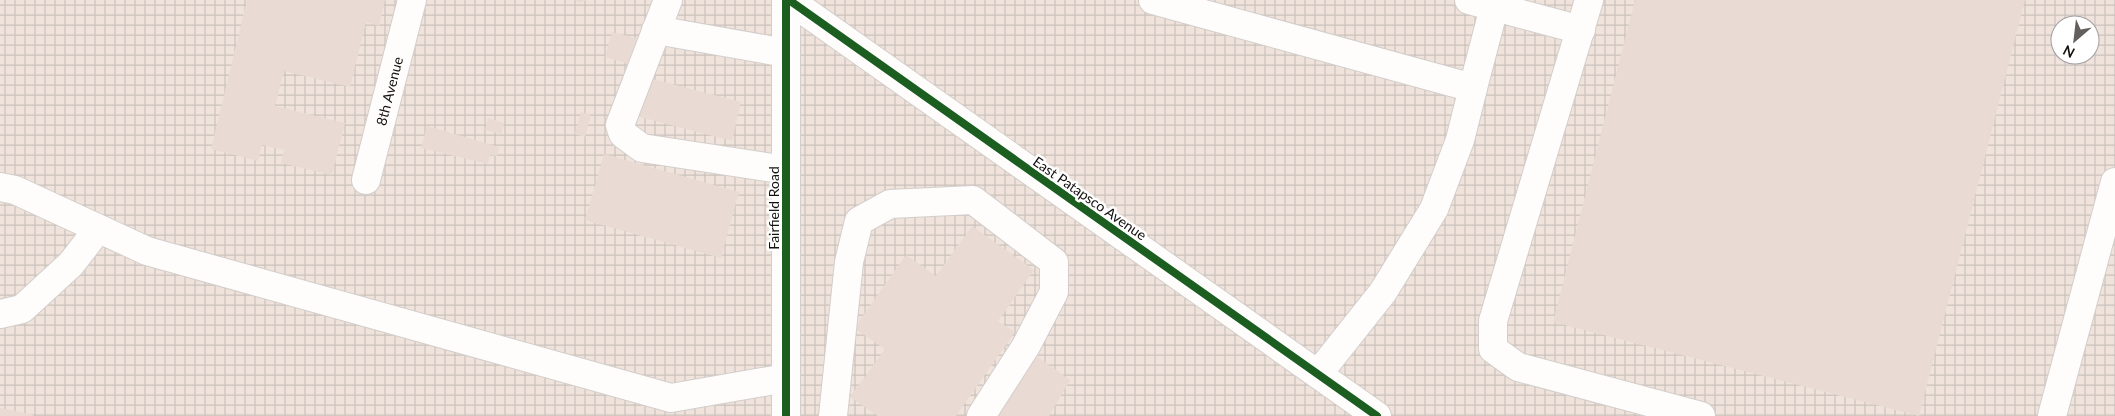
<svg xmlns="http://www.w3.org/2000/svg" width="2115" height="416" viewBox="0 0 2115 416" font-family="Lato,sans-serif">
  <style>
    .industrial { fill: url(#industrial-grid); fill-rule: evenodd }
    .building { fill: #e9dbd4 }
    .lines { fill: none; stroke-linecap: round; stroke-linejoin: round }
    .minor-casing { stroke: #d3cecb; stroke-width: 30 }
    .minor { stroke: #fefdfc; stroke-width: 28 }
    .cycleway-casing { stroke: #fff; stroke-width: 11 }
    .cycleway { stroke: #1b5e20; stroke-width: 8 }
    .labels { text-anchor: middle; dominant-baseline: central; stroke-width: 5; stroke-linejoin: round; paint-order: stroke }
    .street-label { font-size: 14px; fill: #13100e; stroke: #fff }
  </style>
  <defs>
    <pattern id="industrial-grid" width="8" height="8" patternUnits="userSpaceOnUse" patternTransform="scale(1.25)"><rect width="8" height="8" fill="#efe3dc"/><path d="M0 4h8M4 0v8" fill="none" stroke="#ccc2bc"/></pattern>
  </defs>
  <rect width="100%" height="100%" fill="#f7f1ee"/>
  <path class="industrial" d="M0 0H2115V416H0ZM2060 25H2090V55H2060Z"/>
  <path class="building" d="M247 0H385L379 26 366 22 350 87 284 71 275 106 345 123 332 175 281 163 284 150 262 145 258 161 211 149Z
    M575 0H586L580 3Z
    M1635 0H2025L1919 416 1553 322Z
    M612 32 640 39 632 65 605 57Z
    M649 78 741 102 732 141 640 117Z
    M581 112 591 115 585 137 575 134Z
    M488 118 504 123 501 134 485 130Z
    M427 126 499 147 497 156 490 155 488 164 421 148Z
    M604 154 739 192 721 258 585 220Z
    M972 226 1034 270 998 321 1015 332 956 416H878L850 397 885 349 854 328 906 255 936 276Z
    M1029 351 1070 380 1049 416H992Z
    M0 408 33 415V416H0Z"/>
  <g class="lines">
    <g class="minor-casing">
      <g id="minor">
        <path d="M668 0 620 125 623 134 642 148 786 170"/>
        <path d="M786 0V416"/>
        <path d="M789 0 1377 416"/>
        <path d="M1153 0 1473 88 1496 0"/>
        <path d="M1469 0 1581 30"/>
        <path d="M1589 0 1493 321V349L1518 367 1701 416"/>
        <path d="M656 30 786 53"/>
        <path id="s1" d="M366 180 412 0"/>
        <path d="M0 187 15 190 147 251 671 398 786 378"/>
        <path d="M0 314 22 309 71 264 98 229"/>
        <path d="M1318 374 1383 292 1434 209 1460 140 1473 88"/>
        <path d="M833 416 849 262 859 221 890 204 973 200 1054 262V292L1026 346 981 416"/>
        <path d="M2052 416 2115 182"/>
      </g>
    </g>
    <use href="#minor" class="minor"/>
    <g class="cycleway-casing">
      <path id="cycleway" d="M786 0V416
        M789 0 1377 416"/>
    </g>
    <use href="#cycleway" class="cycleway"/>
  </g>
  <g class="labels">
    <g class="street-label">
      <text stroke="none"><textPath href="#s1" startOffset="92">8th Avenue</textPath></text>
      <text transform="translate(1090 198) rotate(35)">East Patapsco Avenue</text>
      <text transform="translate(773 208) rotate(-90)">Fairfield Road</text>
    </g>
  </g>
  <g transform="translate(2075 40) rotate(208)"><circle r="24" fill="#ffffff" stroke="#a19f9f"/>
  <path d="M0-4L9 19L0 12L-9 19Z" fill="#635f5c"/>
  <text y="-8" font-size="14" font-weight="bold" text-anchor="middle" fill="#13100e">N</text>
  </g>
</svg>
